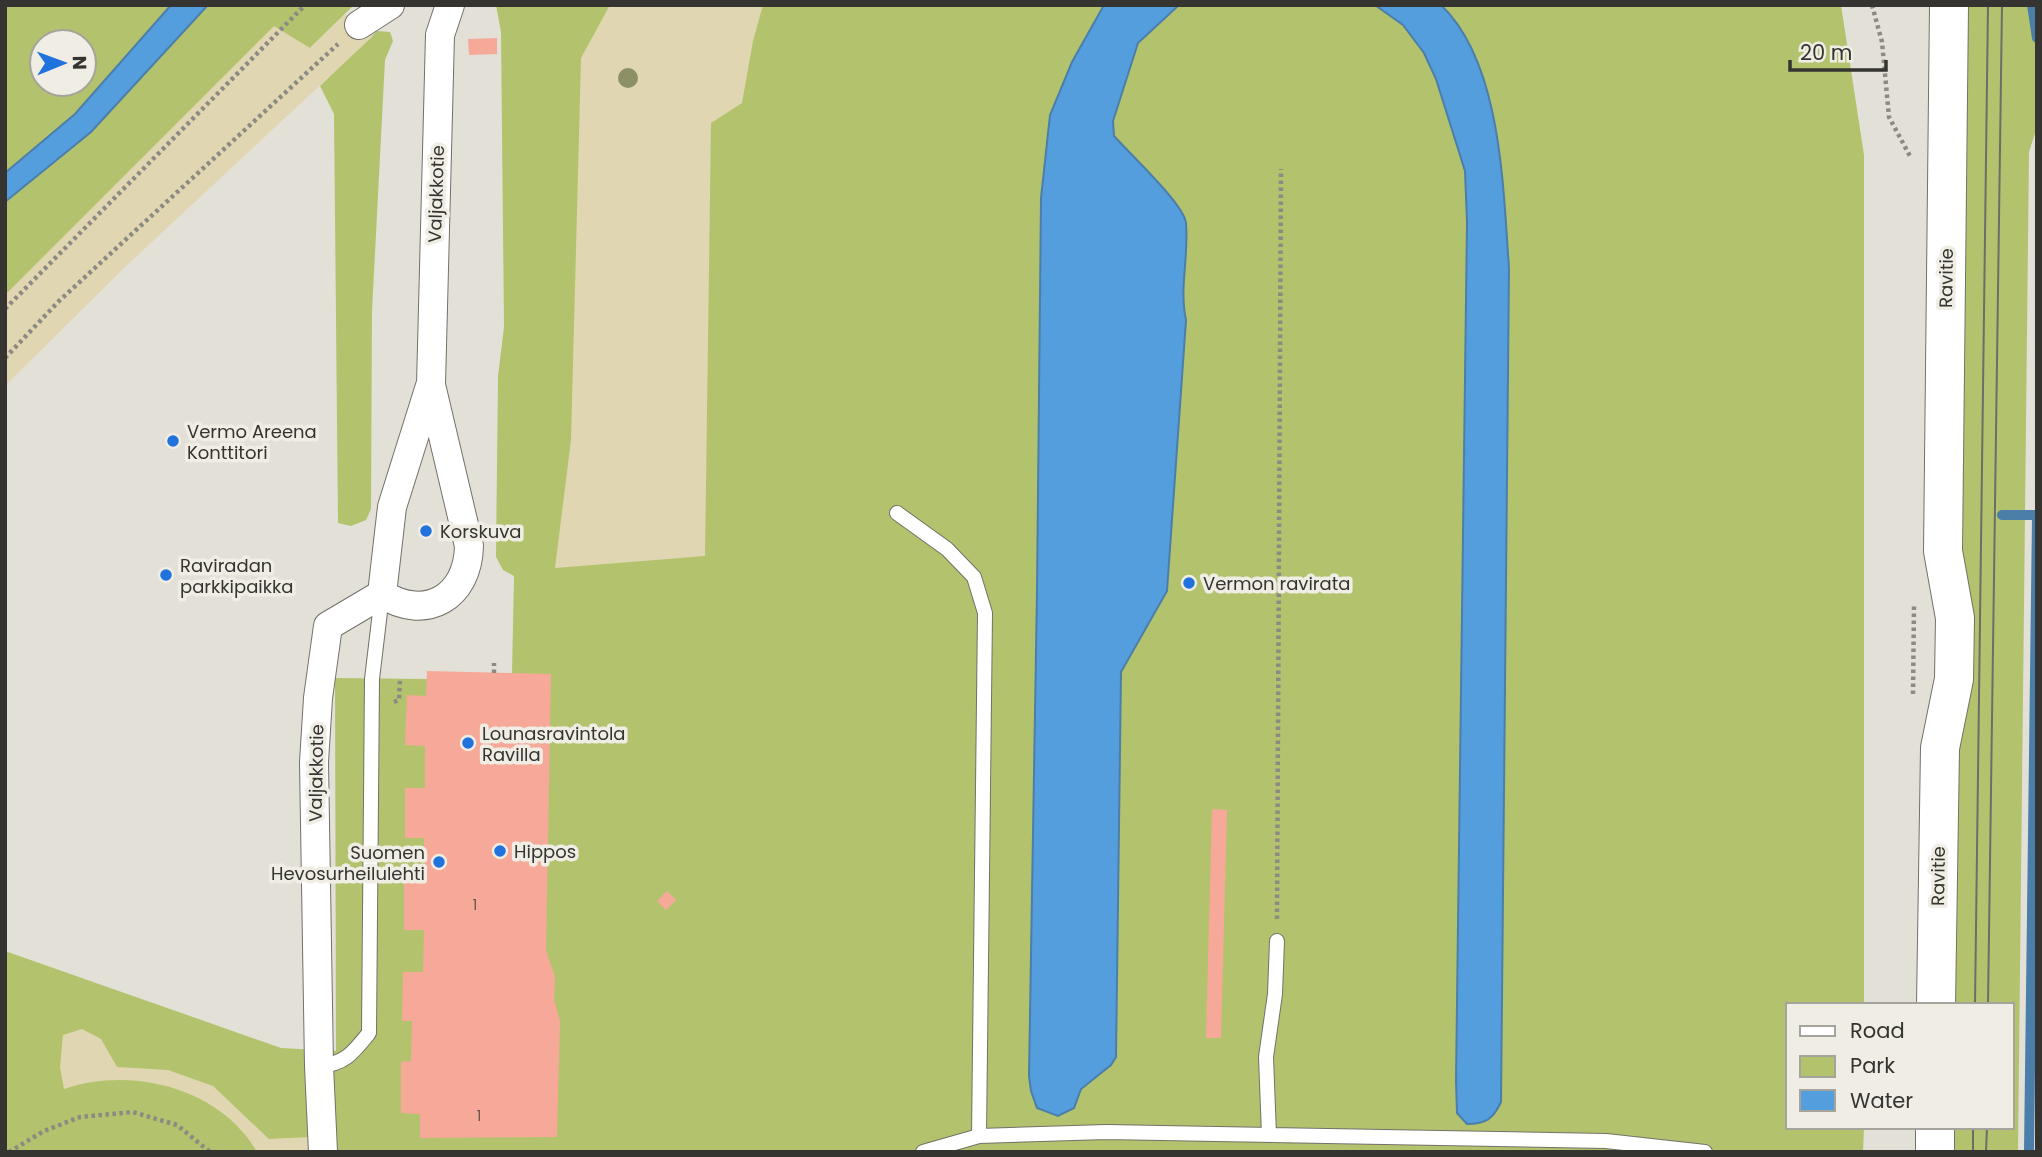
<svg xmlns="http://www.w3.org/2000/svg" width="2042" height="1157" viewBox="0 0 2042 1157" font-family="Poppins,sans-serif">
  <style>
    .green { fill: #b3c36d; fill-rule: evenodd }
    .sand { fill: #e0d6b2 }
    .water { fill: #549edd; stroke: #4b7ea9; stroke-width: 2 }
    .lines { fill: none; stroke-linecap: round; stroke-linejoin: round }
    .stream { stroke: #4b7ea9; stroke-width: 10 }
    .building { fill: #f6a998 }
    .lane-casing { stroke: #747169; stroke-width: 16 }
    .street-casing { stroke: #747169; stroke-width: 30 }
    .secondary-casing { stroke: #747169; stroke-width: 40 }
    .path { stroke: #8c8a83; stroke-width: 4.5; stroke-dasharray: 3.5 3.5; stroke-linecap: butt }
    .lane { stroke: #fff; stroke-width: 14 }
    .street { stroke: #fff; stroke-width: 28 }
    .secondary { stroke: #fff; stroke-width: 38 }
    .tram { stroke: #6e6c67; stroke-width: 2 }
    .tree { fill: #8c9065 }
    .poi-dot { fill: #2072dd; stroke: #f0ede4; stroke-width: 2.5 }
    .labels { text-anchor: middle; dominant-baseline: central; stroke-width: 7; stroke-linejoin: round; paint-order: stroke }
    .number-label { font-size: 14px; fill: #65514a }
    .street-label { font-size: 18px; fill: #353430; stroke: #f0ede4 }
    .poi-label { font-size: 18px; fill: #353430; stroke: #f0ede4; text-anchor: start }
  </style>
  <rect width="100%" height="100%" fill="#e3e0d7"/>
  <path class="green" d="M5 5H354L310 48 5 295ZM42 42H84V84H42Z
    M496 5H1841L1864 155V1005H1788V1127H1864L1863 1152H5V951L281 1048 336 1051 335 678 427 679 512 673 514 576 503 570 496 557 498 376 504 327 501 32Z
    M1966 5H2037V127L2029 152 2018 1152H1951V1127H2012V1005H1952Z
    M377 31 390 32 393 41 385 60 372 311 371 509 366 520 351 526 338 523 334 114 320 86Z"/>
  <path class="sand" d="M610 5H763L753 41 742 103 711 123 705 556 555 568 571 440 581 58Z
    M345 14 373 36 125 267 5 386V295L274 26 310 48Z
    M82 1029 101 1039 117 1067 168 1070 213 1086 269 1139 310 1137V1152H257C220 1087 130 1066 64 1089L60 1067 63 1035Z"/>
  <path class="water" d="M171 5H208L91 132 5 202V173L75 114Z
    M1104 5H1179L1138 43 1113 121 1114 136C1128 152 1184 204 1186 223 1189 256 1179 288 1186 320L1167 591 1121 672 1116 1057 1111 1065 1081 1089 1074 1108 1058 1116 1037 1108 1031 1091 1029 1076 1037 591 1041 198 1050 115 1072 62Z
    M1375 5H1441C1502 63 1503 189 1509 268L1501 1102C1493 1119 1486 1124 1467 1124L1457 1113 1456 1081 1467 222 1465 171 1436 79 1424 53 1403 25Z"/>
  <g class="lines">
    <path class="stream" d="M2032 5 2037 38
      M2002 515H2037
      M2029 1152 2037 516"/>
  </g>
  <path class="building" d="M497 38V54L469 55 468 39Z
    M427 671 551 674 546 950 555 977 554 1000 560 1021 557 1137 420 1138V1114L401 1113V1062L411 1061 412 1021H402L403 972H423L424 930H404V880H424V838H405V788H425V746L405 745 407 695 426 696Z
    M1212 809 1227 810 1221 1038H1206Z
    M667 891 676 900 666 910 657 901Z"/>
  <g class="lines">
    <g class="lane-casing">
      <path id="lane" d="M897 513 947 549 974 577 985 613 979 1136
        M319 1066C345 1064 353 1053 369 1033L372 679 382 595
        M1269 1135 1266 1057 1275 994 1277 941
        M923 1152 979 1136 1106 1132 1606 1141 1705 1152"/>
    </g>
    <g class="street-casing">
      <path id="street" d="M359 25 390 5
        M382 594 392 507 430 386
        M323 1152 319 1066 314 762 318 698 328 626 382 594C426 622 468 597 469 546L431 385 440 35 450 5"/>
    </g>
    <g class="secondary-casing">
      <path id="secondary" d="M1936 1005 1940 748 1954 679 1955 618 1943 551 1949 5
        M1935 1152V1127"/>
    </g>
    <path class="path" d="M1872 5 1882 42 1889 117 1911 158
      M5 309 305 5
      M5 358 59 301 338 44
      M494 673V663
      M1913 694 1914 605
      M394 702 399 700 400 679
      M1277 919 1281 169
      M9 1152 44 1131 80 1117 133 1112 177 1125 210 1152"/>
    <use href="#lane" class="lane"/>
    <use href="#street" class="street"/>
    <use href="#secondary" class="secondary"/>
    <path class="tram" d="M1975 1005 1988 5
      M1988 1005 2002 5
      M1973 1152V1127
      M1986 1152 1987 1127"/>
  </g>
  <circle class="tree" cx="628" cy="78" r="10"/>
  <g class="poi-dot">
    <circle cx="173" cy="441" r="7"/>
    <circle cx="426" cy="531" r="7"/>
    <circle cx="166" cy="575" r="7"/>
    <circle cx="1189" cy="583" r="7"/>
    <circle cx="468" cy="743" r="7"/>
    <circle cx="500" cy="851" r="7"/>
    <circle cx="439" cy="862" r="7"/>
  </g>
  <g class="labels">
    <g class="number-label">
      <text x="475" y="905">1</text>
      <text x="479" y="1116">1</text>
    </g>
    <g class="street-label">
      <text transform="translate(436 194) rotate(-88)">Valjakkotie</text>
      <text transform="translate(1946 278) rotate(-89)">Ravitie</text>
      <text transform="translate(316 773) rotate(-89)">Valjakkotie</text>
      <text transform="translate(1938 876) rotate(-89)">Ravitie</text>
    </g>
    <g class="poi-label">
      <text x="187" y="431">Vermo Areena<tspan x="187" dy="21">Konttitori</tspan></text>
      <text x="440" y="531">Korskuva</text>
      <text x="180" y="565">Raviradan<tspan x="180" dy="21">parkkipaikka</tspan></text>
      <text x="1203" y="583">Vermon ravirata</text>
      <text x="482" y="733">Lounasravintola<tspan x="482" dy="21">Ravilla</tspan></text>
      <text x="514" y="851">Hippos</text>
      <text x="425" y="852" text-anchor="end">Suomen<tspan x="425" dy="21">Hevosurheilulehti</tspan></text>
    </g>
  </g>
  <rect width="2042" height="1157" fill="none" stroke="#353430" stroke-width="14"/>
  <rect x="1786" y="1003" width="228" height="126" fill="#f0ede4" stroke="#a5a39c" stroke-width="2"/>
  <rect x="1800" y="1026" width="35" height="10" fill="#ffffff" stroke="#a5a39c" stroke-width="2"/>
  <text x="1850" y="1038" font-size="21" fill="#353430">Road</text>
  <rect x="1800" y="1056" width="35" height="21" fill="#b3c36d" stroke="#a5a39c" stroke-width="2"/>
  <text x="1850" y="1073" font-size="21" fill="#353430">Park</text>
  <rect x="1800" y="1090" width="35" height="21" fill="#549edd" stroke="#a5a39c" stroke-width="2"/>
  <text x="1850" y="1108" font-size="21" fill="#353430">Water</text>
  <g transform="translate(63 63) rotate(89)"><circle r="33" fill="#f0ede4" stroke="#a5a39c" stroke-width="2"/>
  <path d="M0-5L12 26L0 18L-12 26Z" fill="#2072dd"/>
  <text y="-10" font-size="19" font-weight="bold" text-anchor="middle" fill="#353430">N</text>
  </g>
  <path d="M1790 60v10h96v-10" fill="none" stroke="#353430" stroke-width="3.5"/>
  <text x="1800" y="60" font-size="21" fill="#353430" stroke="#f0ede4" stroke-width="5" paint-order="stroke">20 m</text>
</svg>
